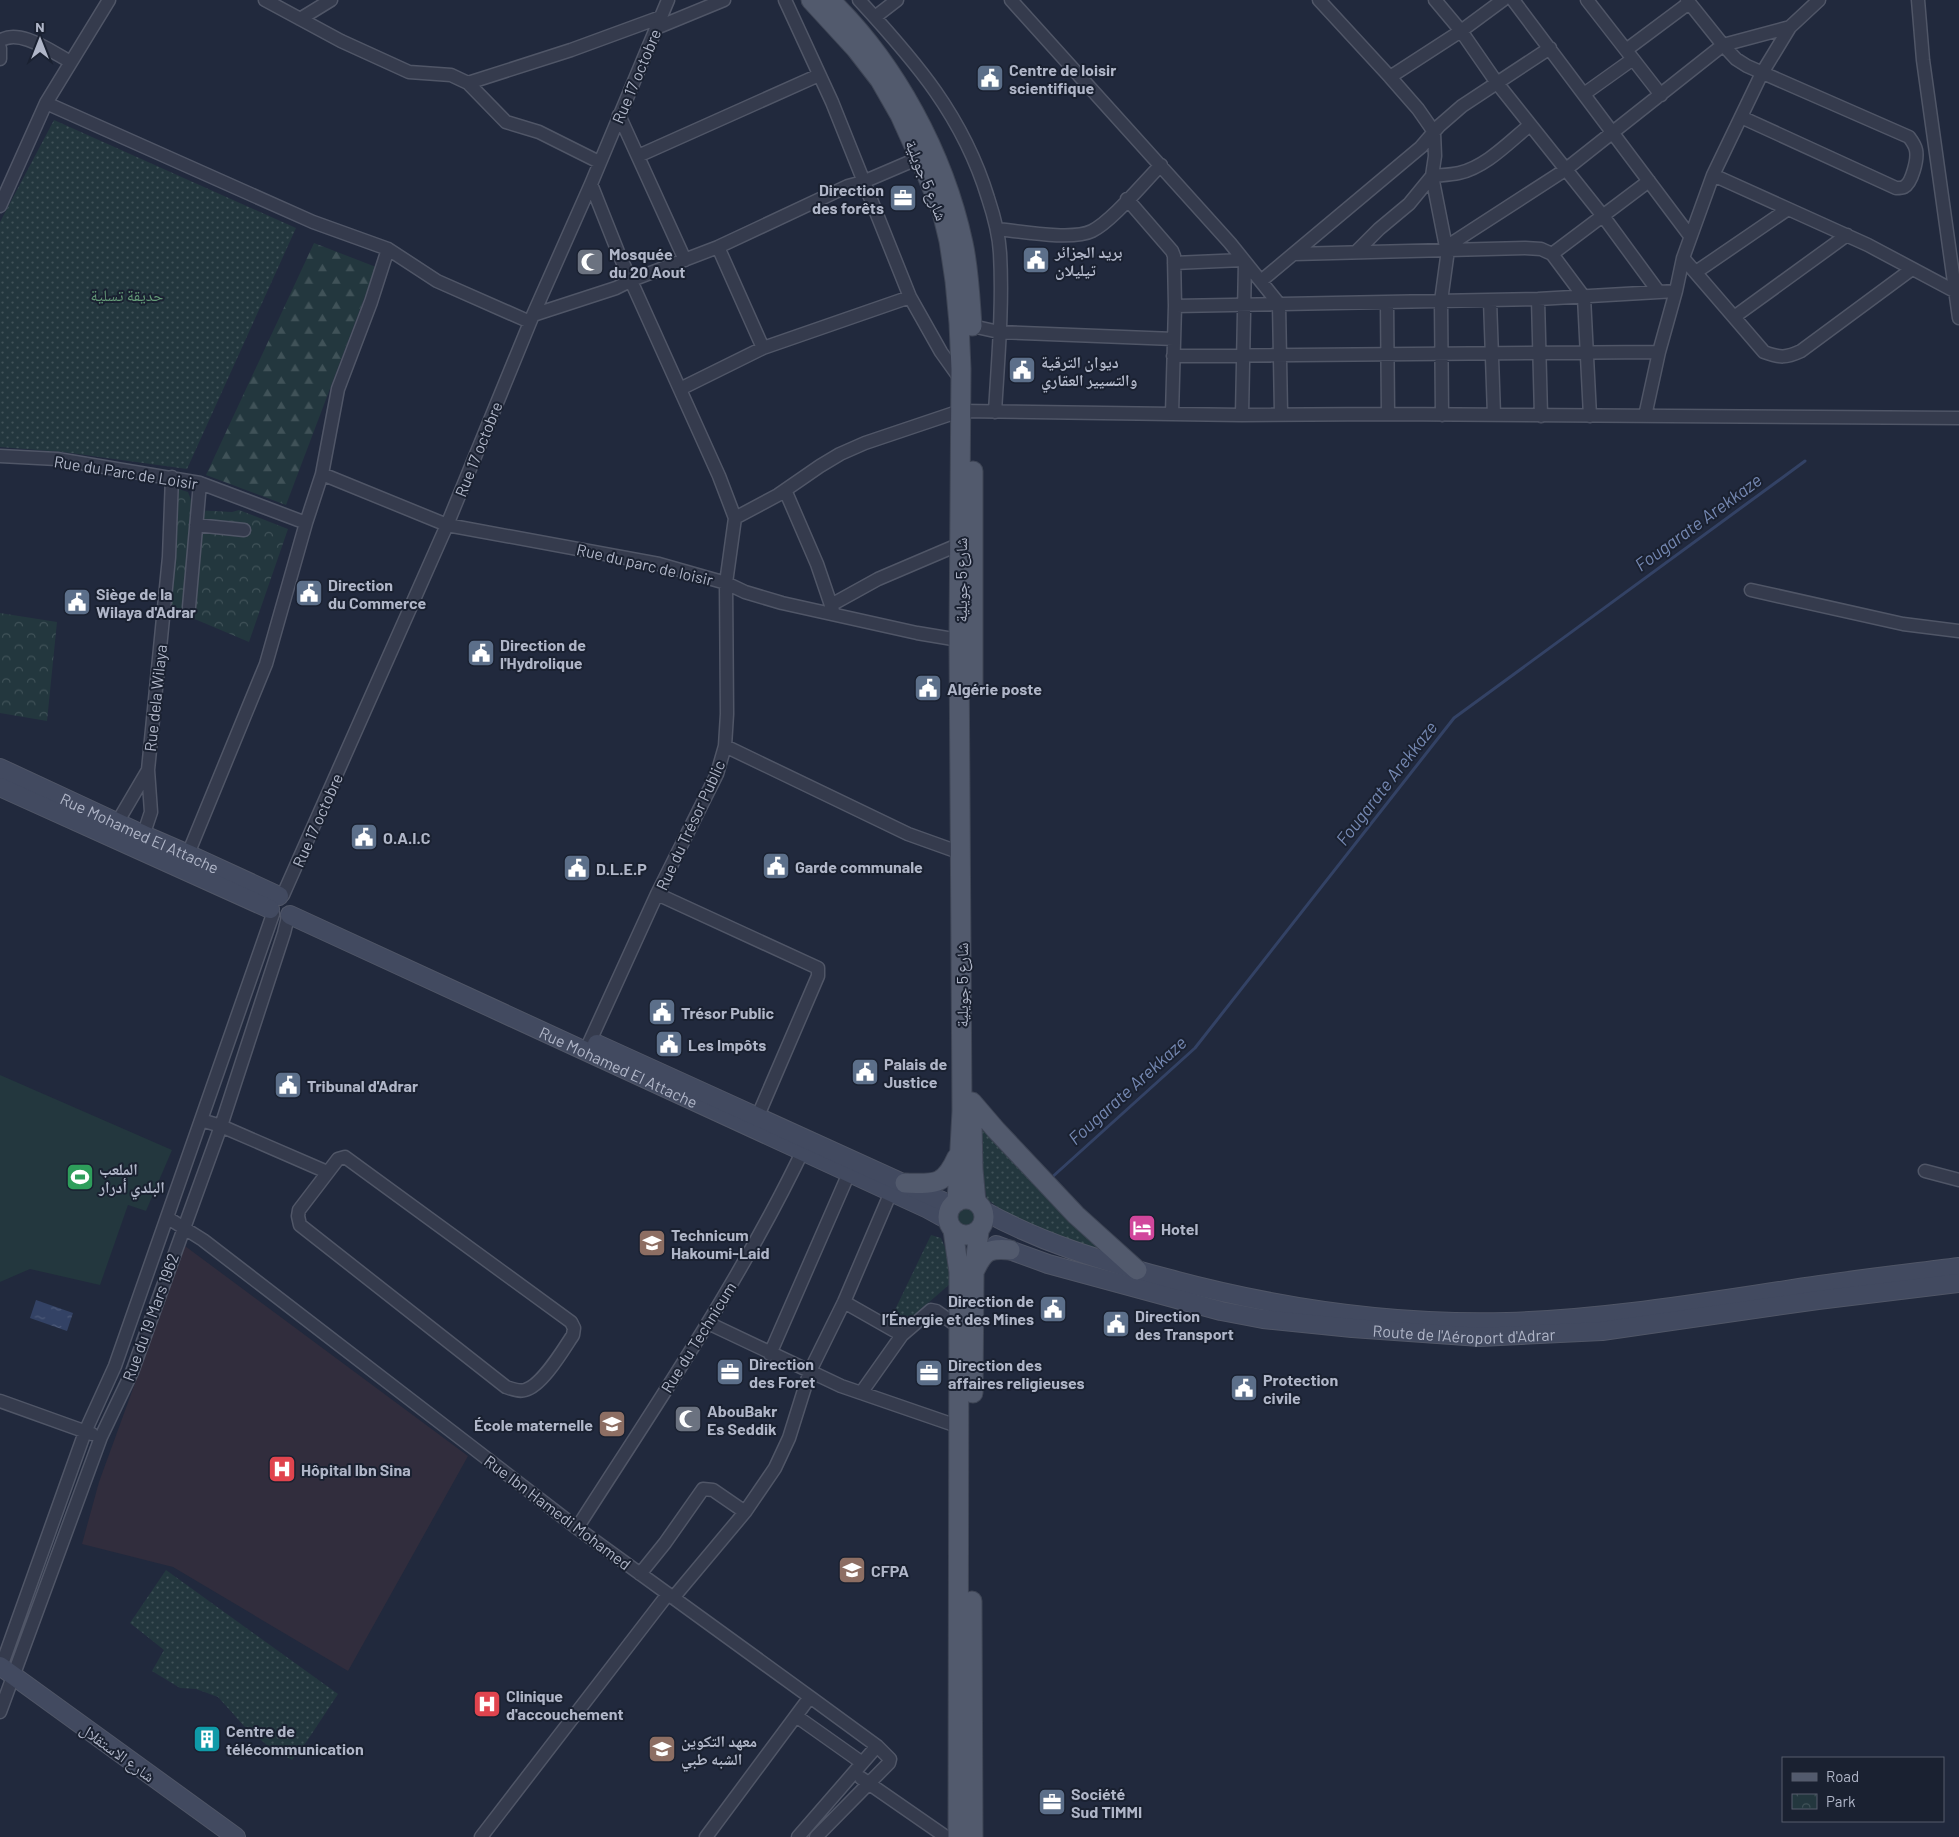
<svg xmlns="http://www.w3.org/2000/svg" width="1959" height="1837" viewBox="0 0 1959 1837" font-family="Barlow,'Noto Naskh Arabic',sans-serif">
  <style>
    .medical { fill: #312d3d }
    .grass { fill: url(#grass-tufts) }
    .forest { fill: url(#forest-firs) }
    .park { fill: url(#park-crowns) }
    .garden { fill: url(#garden-dots) }
    .pitch { fill: #23373e }
    .water { fill: url(#water-ripples) }
    .lines { fill: none; stroke-linecap: round; stroke-linejoin: round }
    .stream { stroke: #334265; stroke-width: 3 }
    .street-casing { stroke: #505667; stroke-width: 15 }
    .secondary-casing { stroke: #505667; stroke-width: 20 }
    .primary-casing { stroke: #3e4555; stroke-width: 21 }
    .street { stroke: #353b4d; stroke-width: 12 }
    .secondary { stroke: #424a60; stroke-width: 18 }
    .primary { stroke: #525a6d; stroke-width: 19 }
    .labels { text-anchor: middle; dominant-baseline: central; stroke-width: 4; stroke-linejoin: round; paint-order: stroke }
    .poi-label { font-size: 16px; font-weight: bold; fill: #b0b6c8; stroke: #1a2131; text-anchor: start }
    .street-label { font-size: 16px; fill: #b0b6c8; stroke: #1a2131 }
    .park-label { font-size: 16px; fill: #659b78; stroke: #1a2131 }
    .water-label { font-size: 18px; font-style: italic; fill: #7588b2; stroke: #1a2131 }
  </style>
  <defs>
    <pattern id="grass-tufts" width="24" height="20" patternUnits="userSpaceOnUse" patternTransform="scale(1.25)"><rect width="24" height="20" fill="#23373e"/><path d="M3 7l-1-3M5 7V3M7 7l1-3M15 17l-1-3M17 17v-4M19 17l1-3" fill="none" stroke="#405258"/></pattern>
    <pattern id="forest-firs" width="22" height="20" patternUnits="userSpaceOnUse" patternTransform="scale(1.25)"><rect width="22" height="20" fill="#23373e"/><path d="M5 1l3.5 6h-7zM16 11l3.5 6h-7z" fill="#405258"/></pattern>
    <pattern id="park-crowns" width="20" height="18" patternUnits="userSpaceOnUse" patternTransform="scale(1.25)"><rect width="20" height="18" fill="#23373e"/><path d="M2 6a3 3 0 1 1 6 0M12 15a3 3 0 1 1 6 0" fill="none" stroke="#405258"/></pattern>
    <pattern id="garden-dots" width="8" height="8" patternUnits="userSpaceOnUse" patternTransform="scale(1.25)"><rect width="8" height="8" fill="#23373e"/><path d="M2 2h.1M6 6h.1" fill="none" stroke="#405258" stroke-width="1.8" stroke-linecap="round"/></pattern>
    <pattern id="water-ripples" width="26" height="14" patternUnits="userSpaceOnUse" patternTransform="scale(1.25)"><rect width="26" height="14" fill="#334265"/><path d="M2 4q2-2 4 0t4 0M15 11q2-2 4 0t4 0" fill="none" stroke="#4e5b7a"/></pattern>
  </defs>
  <rect width="100%" height="100%" fill="#21293d"/>
  <path class="medical" d="M185 1246 468 1456 348 1671 173 1567 82 1544 99 1482Z"/>
  <path class="grass" d="M956 1217a10 10 0 1 1 20 0a10 10 0 1 1-20 0Z"/>
  <path class="forest" d="M314 243 376 267 286 505 206 475Z"/>
  <path class="park" d="M175 488 188 492 195 510 232 512 239 510 288 529 249 642 171 609Z
    M0 613 57 622 47 721 0 713Z"/>
  <path class="garden" d="M54 120 296 228 187 469 63 452 0 447V222Z
    M977 1114 1030 1181 1122 1262 1013 1219 987 1199 981 1174Z
    M931 1235 941 1238 950 1259 951 1283 903 1325 892 1316Z
    M166 1570 338 1694 307 1741 292 1760 268 1746 244 1726 218 1697 196 1689 180 1688 152 1671 164 1650 130 1623Z"/>
  <path class="pitch" d="M0 1075 172 1150 146 1211 128 1205 100 1285 30 1269 0 1282Z"/>
  <path class="water" d="M36 1300 73 1313 67 1331 30 1318Z"/>
  <g class="lines">
    <path class="stream" d="M1050 1179 1195 1048 1454 718 1805 461"/>
    <g class="street-casing">
      <path id="street" d="M265 0 341 41 409 72 451 75 468 83 506 122 539 132 599 162
        M785 0 832 102 910 297 941 352 961 380
        M859 0C916 62 963 116 988 198 994 216 999 235 1000 253 1003 306 998 360 995 412
        M1011 0 1230 243 1279 304 1281 413
        M1319 0 1390 77 1418 109 1434 132 1435 156 1432 176 1446 247
        M1435 0 1461 31 1497 83 1603 216 1658 291
        M1513 0 1690 236
        M1587 0 1661 95
        M1687 0 1723 45 1736 59 1747 66 1909 137C1912 141 1915 145 1916 150 1918 159 1912 183 1904 187 1902 188 1898 188 1896 188L1741 117
        M1918 0 1923 60 1959 318
        M875 17 897 0
        M300 19 331 0
        M656 28 724 0
        M0 41C19 27 53 53 71 62
        M0 48V59
        M1626 50 1689 3
        M1390 77 1461 31 1503 0
        M468 83 571 50 661 17
        M1584 94 1633 59
        M46 103 313 222 388 249 437 281 530 322
        M619 115 685 260
        M638 156 819 75
        M1713 175 1868 245 1956 292
        M1127 199 1172 251 1174 256 1175 306 1172 414
        M0 206 46 103 109 0
        M997 229C1019 231 1072 241 1092 231 1112 221 1143 183 1161 165
        M718 247 763 348 910 297
        M1356 252 1379 229 1409 204 1432 176C1441 175 1450 175 1459 173 1486 167 1509 142 1530 125
        M1294 254 1525 248 1541 249 1552 254 1584 297 1590 416
        M1552 254 1649 181
        M1683 258 1764 352C1780 358 1786 358 1801 351L1912 269
        M1174 263 1243 260
        M1696 272 1788 209
        M1261 281 1421 147 1439 126 1462 106 1550 48
        M1538 299 1541 416
        M1490 300 1494 415
        M1175 306 1538 299 1676 291 1683 258 1713 175 1762 73 1790 27 1819 0
        M533 315 616 288 632 280 718 247 848 186 863 182 919 158
        M1734 317 1847 235
        M972 326 999 332 1174 339
        M1173 356 1659 352
        M680 389 763 348
        M1388 414 1959 418
        M1242 415 1245 262
        M1442 415 1441 301 1448 250 1446 247 1565 170 1723 45 1790 27
        M1645 416 1659 352 1676 291
        M0 456 57 459 200 483 306 523
        M322 474 447 525 659 564 726 583 745 592 782 603 917 633 959 640 966 639
        M785 490 817 564 833 611
        M735 518 778 495 820 466 840 454 865 443 960 411 1242 415 1388 414 1387 303
        M196 525 244 530
        M1751 590 1903 624 1959 631
        M831 605 878 579 960 544
        M189 607 200 483
        M725 746 908 834 961 853
        M114 828 148 770
        M141 842 151 812 148 770 169 557 172 477
        M188 854 266 664 306 523 322 474 338 389 371 302 388 249
        M657 894 818 968V976L754 1125
        M283 895 447 525 533 315 591 184 668 0
        M585 1052 657 894 717 774 725 746 727 714 726 583 735 518 719 476 618 252 591 184
        M201 1120 221 1126 327 1172
        M345 1157 571 1322 574 1328 573 1335C563 1350 542 1386 525 1390 519 1392 512 1389 506 1387L300 1225 298 1216 299 1210 338 1159Z
        M1925 1171 1959 1180
        M168 1218 203 1240 577 1528 810 1697 706 1837
        M844 1302 902 1335
        M708 1323 841 1386 960 1427
        M770 1354 849 1173
        M861 1393 902 1335 931 1310 936 1311 959 1327
        M0 1401 92 1434
        M577 1528C657 1403 742 1279 806 1144
        M640 1574 665 1543 703 1489 713 1490 745 1512
        M673 1598 745 1512 775 1468 789 1438 810 1371 844 1302 891 1192
        M0 1670 85 1432 115 1366 273 914
        M810 1697 877 1746 890 1759 889 1763 816 1837
        M0 1712 101 1437 132 1372 221 1126 284 933 288 917
        M796 1716 861 1762
        M861 1778 946 1837
        M481 1837 668 1594
        M798 1837 877 1746"/>
    </g>
    <g class="secondary-casing">
      <g id="secondary">
        <path id="s1" d="M0 768 144 835 188 854 279 896"/>
        <path d="M0 787 270 909"/>
        <path id="s2" d="M290 915 928 1209 948 1220"/>
        <path d="M597 1044 951 1205"/>
        <path d="M984 1211C1044 1244 1100 1260 1166 1278 1277 1308 1393 1325 1507 1322 1613 1319 1716 1300 1820 1285 1866 1278 1913 1273 1959 1267"/>
        <path id="s3" d="M996 1245 1048 1264 1221 1311 1263 1319 1352 1328 1480 1337 1602 1331 1818 1300 1959 1283"/>
        <path d="M0 1666 236 1837"/>
      </g>
    </g>
    <g class="primary-casing">
      <path id="primary" d="M811 0 856 49 880 80 900 115 923 166 942 212 949 241 955 281 959 323 961 369 959 640 962 1111 957 1202
        M830 0C895 63 944 154 963 243 969 270 970 298 972 326
        M973 686V471
        M972 1102 996 1130 1076 1215 1137 1270
        M972 1123 973 1169 976 1202
        M905 1183C935 1184 944 1186 957 1157
        M948 1217a18 18 0 1 1 36 0a18 18 0 1 1-36 0Z
        M953 1230 959 1272 958 1837
        M975 1270C984 1251 989 1248 1010 1250
        M973 1393 974 1274 979 1231
        M972 1601 973 1837"/>
    </g>
    <use href="#street" class="street"/>
    <use href="#secondary" class="secondary"/>
    <use href="#primary" class="primary"/>
  </g>
  <defs>
    <g id="civic-square" transform="scale(1.4375)"><rect x="-9" y="-9" width="18" height="18" rx="4" fill="#5c6f8a" stroke="#1a2131"/><path d="M-.6-6.5H3V-4.5H.6V-3L4-1V1h2V6H-6V1h2V-1L-.6-3ZM-1.2 2.5V6h2.4V2.5Z" fill="#fff"/></g>
    <g id="office-square" transform="scale(1.4375)"><rect x="-9" y="-9" width="18" height="18" rx="4" fill="#5c6f8a" stroke="#1a2131"/><path d="M-6-3h4V-5.5h4V-3h4V5H-6ZM-1-4.5V-3h2v-1.5ZM-6 0V1H6V0Z" fill="#fff"/></g>
    <g id="mosque-square" transform="scale(1.4375)"><rect x="-9" y="-9" width="18" height="18" rx="4" fill="#6b7280" stroke="#1a2131"/><path d="M3.5-4.9A6 6 0 1 0 3.5 4.9A5 5 0 1 1 3.5-4.9Z" fill="#fff"/></g>
    <g id="stadium-square" transform="scale(1.4375)"><rect x="-9" y="-9" width="18" height="18" rx="4" fill="#2e9e5b" stroke="#1a2131"/><path d="M0-5a6.5 5 0 1 0 0 10a6.5 5 0 1 0 0-10ZM-3.5-1.8h7v3.6h-7Z" fill="#fff"/></g>
    <g id="hotel-square" transform="scale(1.4375)"><rect x="-9" y="-9" width="18" height="18" rx="4" fill="#d1479c" stroke="#1a2131"/><path d="M-6-4.5h1.5V1H6V5H4.5V3h-9V5H-6ZM-4 0a1.8 1.8 0 1 1 3.6 0ZM.5 0V-2.5h3Q6-2.5 6 0Z" fill="#fff"/></g>
    <g id="school-square" transform="scale(1.4375)"><rect x="-9" y="-9" width="18" height="18" rx="4" fill="#8d6e63" stroke="#1a2131"/><path d="M0-5L7-2L0 1L-7-2ZM-4 1L0 2.5L4 1V4Q0 6-4 4Z" fill="#fff"/></g>
    <g id="hospital-square" transform="scale(1.4375)"><rect x="-9" y="-9" width="18" height="18" rx="4" fill="#e0444e" stroke="#1a2131"/><path d="M-5-5h3v3.5h4V-5h3V5h-3V1.5h-4V5h-3Z" fill="#fff"/></g>
    <g id="university-square" transform="scale(1.4375)"><rect x="-9" y="-9" width="18" height="18" rx="4" fill="#8d6e63" stroke="#1a2131"/><path d="M0-5L7-2L0 1L-7-2ZM-4 1L0 2.5L4 1V4Q0 6-4 4Z" fill="#fff"/></g>
    <g id="building-square" transform="scale(1.4375)"><rect x="-9" y="-9" width="18" height="18" rx="4" fill="#0f9aa8" stroke="#1a2131"/><path d="M-4-6H4V6H1V3H-1V6H-4ZM-2.5-4.3h1.7v1.8h-1.7ZM.8-4.3h1.7v1.8H.8ZM-2.5-1h1.7V.8h-1.7ZM.8-1h1.7V.8H.8Z" fill="#fff"/></g>
  </defs>
  <g fill-rule="evenodd">
    <use href="#civic-square" x="990" y="78"/>
    <use href="#office-square" x="903" y="198"/>
    <use href="#civic-square" x="1036" y="260"/>
    <use href="#mosque-square" x="590" y="262"/>
    <use href="#civic-square" x="1022" y="370"/>
    <use href="#civic-square" x="309" y="593"/>
    <use href="#civic-square" x="77" y="602"/>
    <use href="#civic-square" x="481" y="653"/>
    <use href="#civic-square" x="928" y="688"/>
    <use href="#civic-square" x="364" y="837"/>
    <use href="#civic-square" x="776" y="866"/>
    <use href="#civic-square" x="577" y="868"/>
    <use href="#civic-square" x="662" y="1012"/>
    <use href="#civic-square" x="669" y="1044"/>
    <use href="#civic-square" x="865" y="1072"/>
    <use href="#civic-square" x="288" y="1085"/>
    <use href="#stadium-square" x="80" y="1177"/>
    <use href="#hotel-square" x="1142" y="1228"/>
    <use href="#school-square" x="652" y="1243"/>
    <use href="#civic-square" x="1053" y="1309"/>
    <use href="#civic-square" x="1116" y="1324"/>
    <use href="#office-square" x="730" y="1372"/>
    <use href="#office-square" x="929" y="1373"/>
    <use href="#civic-square" x="1244" y="1388"/>
    <use href="#mosque-square" x="688" y="1419"/>
    <use href="#school-square" x="612" y="1424"/>
    <use href="#hospital-square" x="282" y="1469"/>
    <use href="#university-square" x="852" y="1570"/>
    <use href="#hospital-square" x="487" y="1704"/>
    <use href="#building-square" x="207" y="1739"/>
    <use href="#university-square" x="662" y="1749"/>
    <use href="#office-square" x="1052" y="1802"/>
  </g>
  <g class="labels">
    <g class="poi-label">
      <text x="1009" y="69">Centre de loisir<tspan x="1009" dy="18">scientifique</tspan></text>
      <text x="884" y="189" text-anchor="end">Direction<tspan x="884" dy="18">des forêts</tspan></text>
      <text x="1055" y="251">بريد الجزائر<tspan x="1055" dy="18">تيليلان</tspan></text>
      <text x="609" y="253">Mosquée<tspan x="609" dy="18">du 20 Aout</tspan></text>
      <text x="1041" y="361">ديوان الترقية<tspan x="1041" dy="18">والتسيير العقاري</tspan></text>
      <text x="328" y="584">Direction<tspan x="328" dy="18">du Commerce</tspan></text>
      <text x="96" y="593">Siège de la<tspan x="96" dy="18">Wilaya d'Adrar</tspan></text>
      <text x="500" y="644">Direction de<tspan x="500" dy="18">l'Hydrolique</tspan></text>
      <text x="947" y="688">Algérie poste</text>
      <text x="383" y="837">O.A.I.C</text>
      <text x="795" y="866">Garde communale</text>
      <text x="596" y="868">D.L.E.P</text>
      <text x="681" y="1012">Trésor Public</text>
      <text x="688" y="1044">Les Impôts</text>
      <text x="884" y="1063">Palais de<tspan x="884" dy="18">Justice</tspan></text>
      <text x="307" y="1085">Tribunal d'Adrar</text>
      <text x="99" y="1168">الملعب<tspan x="99" dy="18">البلدي أدرار</tspan></text>
      <text x="1161" y="1228">Hotel</text>
      <text x="671" y="1234">Technicum<tspan x="671" dy="18">Hakoumi-Laid</tspan></text>
      <text x="1034" y="1300" text-anchor="end">Direction de<tspan x="1034" dy="18">l’Énergie et des Mines</tspan></text>
      <text x="1135" y="1315">Direction<tspan x="1135" dy="18">des Transport</tspan></text>
      <text x="749" y="1363">Direction<tspan x="749" dy="18">des Foret</tspan></text>
      <text x="948" y="1364">Direction des<tspan x="948" dy="18">affaires religieuses</tspan></text>
      <text x="1263" y="1379">Protection<tspan x="1263" dy="18">civile</tspan></text>
      <text x="707" y="1410">AbouBakr<tspan x="707" dy="18">Es Seddik</tspan></text>
      <text x="593" y="1424" text-anchor="end">École maternelle</text>
      <text x="301" y="1469">Hôpital Ibn Sina</text>
      <text x="871" y="1570">CFPA</text>
      <text x="506" y="1695">Clinique<tspan x="506" dy="18">d'accouchement</tspan></text>
      <text x="226" y="1730">Centre de<tspan x="226" dy="18">télécommunication</tspan></text>
      <text x="681" y="1740">معهد التكوين<tspan x="681" dy="18">الشبه طبي</tspan></text>
      <text x="1071" y="1793">Société<tspan x="1071" dy="18">Sud TIMMI</tspan></text>
    </g>
    <g class="street-label">
      <text transform="translate(636 76) rotate(-67)">Rue 17 octobre</text>
      <text transform="translate(927 180) rotate(68)">شارع 5 جويلية</text>
      <text transform="translate(478 449) rotate(-68)">Rue 17 octobre</text>
      <text transform="translate(126 472) rotate(9)">Rue du Parc de Loisir</text>
      <text transform="translate(645 564) rotate(13)">Rue du parc de loisir</text>
      <text transform="translate(960 580) rotate(-90)">شارع 5 جويلية</text>
      <text transform="translate(155 698) rotate(-84)">Rue dela Wilaya</text>
      <text transform="translate(317 820) rotate(-66)">Rue 17 octobre</text>
      <text transform="translate(690 825) rotate(-65)">Rue du Trésor Public</text>
      <text stroke="none"><textPath href="#s1" startOffset="154">Rue Mohamed El Attache</textPath></text>
      <text transform="translate(961 985) rotate(-90)">شارع 5 جويلية</text>
      <text stroke="none"><textPath href="#s2" startOffset="362">Rue Mohamed El Attache</textPath></text>
      <text transform="translate(150 1317) rotate(-70)">Rue du 19 Mars 1962</text>
      <text stroke="none"><textPath href="#s3" startOffset="479">Route de l'Aéroport d'Adrar</textPath></text>
      <text transform="translate(698 1337) rotate(-58)">Rue du Technicum</text>
      <text transform="translate(558 1512) rotate(37)">Rue Ibn Hamedi Mohamed</text>
      <text transform="translate(118 1752) rotate(36)">شارع الاستقلال</text>
    </g>
    <g class="park-label">
      <text x="127" y="294">حديقة تسلية</text>
    </g>
    <g class="water-label">
      <text transform="translate(1698 522) rotate(-36)">Fougarate Arekkaze</text>
      <text transform="translate(1386 783) rotate(-52)">Fougarate Arekkaze</text>
      <text transform="translate(1127 1090) rotate(-42)">Fougarate Arekkaze</text>
    </g>
  </g>
  <rect x="1782" y="1757" width="162" height="65" fill="#1a2131" stroke="#565d6d"/>
  <rect x="1792" y="1773" width="25" height="8" fill="#525a6d" stroke="#565d6d"/>
  <text x="1826" y="1782" font-size="15" fill="#b0b6c8">Road</text>
  <rect x="1792" y="1794" width="25" height="15" fill="url(#park-crowns)" stroke="#565d6d"/>
  <text x="1826" y="1807" font-size="15" fill="#b0b6c8">Park</text>
  <g transform="translate(40 40)" stroke="#1a2131" stroke-width="4" paint-order="stroke">
  <path d="M0-4L9 19L0 12L-9 19Z" fill="#b0b6c8"/>
  <text y="-8" font-size="14" font-weight="bold" text-anchor="middle" fill="#b0b6c8">N</text>
  </g>
</svg>
